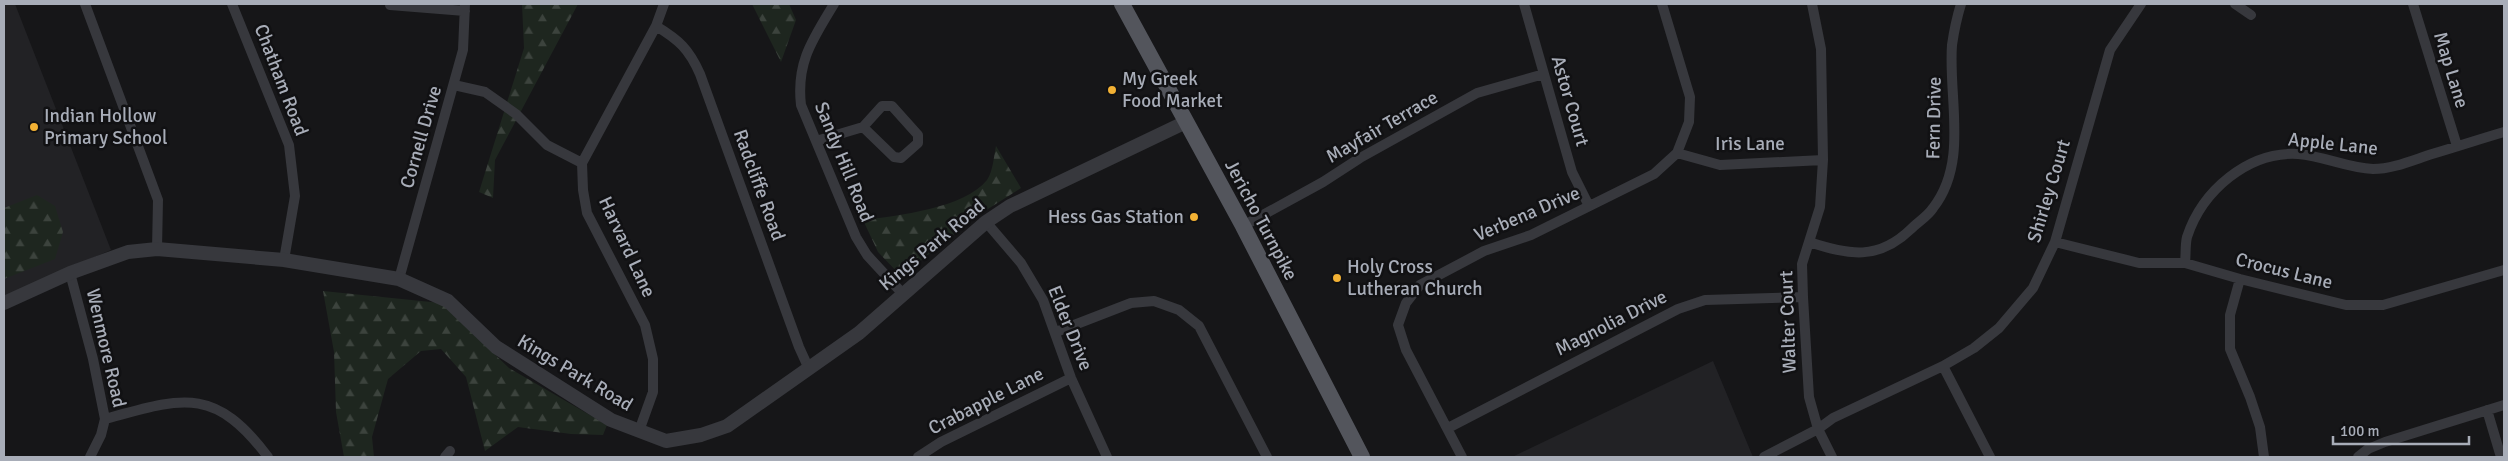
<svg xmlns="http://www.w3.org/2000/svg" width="2508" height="461" viewBox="0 0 2508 461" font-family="Signika,sans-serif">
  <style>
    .built { fill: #222225 }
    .forest { fill: url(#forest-firs) }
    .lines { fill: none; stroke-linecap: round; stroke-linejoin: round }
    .minor { stroke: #37383d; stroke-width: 10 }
    .tertiary { stroke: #37383d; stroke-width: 14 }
    .primary { stroke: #53555c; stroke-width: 16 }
    .poi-dot { fill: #f2b134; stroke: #111113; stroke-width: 2 }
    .labels { text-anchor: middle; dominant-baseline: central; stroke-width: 5; stroke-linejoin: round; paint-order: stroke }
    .street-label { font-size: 19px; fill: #a8adb8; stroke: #111113 }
    .poi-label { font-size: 19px; fill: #a8adb8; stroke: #111113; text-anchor: start }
  </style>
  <defs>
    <pattern id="forest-firs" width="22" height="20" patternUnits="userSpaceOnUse" patternTransform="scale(1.25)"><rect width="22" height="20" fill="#1e261f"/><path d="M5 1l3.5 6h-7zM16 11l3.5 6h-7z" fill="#3c433d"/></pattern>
  </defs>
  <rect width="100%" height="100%" fill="#161618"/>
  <path class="built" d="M4 4H15L111 250 4 296Z
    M1713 361 1753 457H1512Z"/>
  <path class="forest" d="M522 4H578L495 160 493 198 479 192 524 48Z
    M752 4H789L796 20 781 62Z
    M996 146 1021 188 980 214 901 276 878 252 863 220C897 216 965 208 987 180 993 172 994 155 996 146Z
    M37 195 55 206 63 232 55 259 4 279V208Z
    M323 291 441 303 509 368 607 425 603 435 571 434 518 427 485 451 466 377 441 349 421 351 388 379 372 437 374 457H344L336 412 334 352Z"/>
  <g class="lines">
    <path class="minor" d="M85 4 158 200 157 249
      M232 4 289 145 295 196 284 260
      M834 4C813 39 796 62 801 105L856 237 867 255 903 294
      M1524 4 1572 172 1589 206
      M1812 4 1821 49 1823 160 1820 207 1802 264 1803 297 1809 397 1818 429 1832 457
      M2235 4 2251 15
      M2413 4 2457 146
      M390 5 465 11
      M656 26C679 40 689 49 700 74L799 347 809 369
      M454 85 485 92 516 114 547 145 582 163
      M816 141 863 127 894 157 901 158 918 143V135L892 106H882L863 127
      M1677 153 1720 165 1823 160
      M986 222 1021 263 1043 300 1071 378 1107 457
      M1243 226 1323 182 1360 158 1477 93 1544 74
      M1809 242C1849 255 1878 261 1911 229 1918 222 1928 216 1933 208 1969 162 1948 98 1952 45 1954 31 1957 17 1961 4
      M2055 242 2139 263H2185L2240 279 2346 305H2383L2504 270
      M2185 263C2186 255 2185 245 2187 237 2202 191 2248 151 2298 154 2324 156 2347 168 2373 169 2393 169 2413 160 2432 154 2456 147 2480 139 2504 132
      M70 273 93 359 105 419 101 435 90 457
      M399 279 463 50 465 4
      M2240 279 2230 315V349L2250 397 2260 427 2264 457
      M1056 332 1131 303 1154 301 1179 310 1199 326 1267 457
      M1943 366 1990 457
      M2487 410 2501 457
      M105 419C182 398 214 385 268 457
      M1448 428 1678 309 1705 300 1803 297
      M639 431 653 392V359L645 325 587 213 583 190 582 163 656 26 664 4
      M445 457 450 451
      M918 457 941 442 1071 378
      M1462 457 1406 350 1398 325 1406 303 1420 285 1484 251 1531 235 1654 174 1677 153 1689 122 1690 97 1662 4
      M1764 457 1818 429 1833 418 1943 366 1974 348 1999 328 2033 288 2055 242 2110 50 2141 4
      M2358 457 2368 449 2385 442 2504 405"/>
    <path class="tertiary" d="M4 303 70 273 128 252 157 249 284 260 399 279 448 301 496 347 611 420 666 441 701 435 727 426 859 333 986 222 1010 206 1186 122"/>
    <path class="primary" d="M1122 4 1243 226 1362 457"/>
  </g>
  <g class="poi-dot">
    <circle cx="1112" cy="90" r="5"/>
    <circle cx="34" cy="127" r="5"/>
    <circle cx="1194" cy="217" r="5"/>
    <circle cx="1337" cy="278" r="5"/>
  </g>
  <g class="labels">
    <g class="street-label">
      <text transform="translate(2451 70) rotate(73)">Map Lane</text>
      <text transform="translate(281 80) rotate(69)">Chatham Road</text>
      <text transform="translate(1570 101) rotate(74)">Astor Court</text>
      <text transform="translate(1934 118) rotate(-89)">Fern Drive</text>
      <text transform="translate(1382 127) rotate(-30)">Mayfair Terrace</text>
      <text transform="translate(421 137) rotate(-74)">Cornell Drive</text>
      <text x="1750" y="144">Iris Lane</text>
      <text transform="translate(2333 144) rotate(6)">Apple Lane</text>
      <text transform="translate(844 162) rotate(68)">Sandy Hill Road</text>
      <text transform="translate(759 185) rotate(70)">Radcliffe Road</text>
      <text transform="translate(2049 191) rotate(-73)">Shirley Court</text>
      <text transform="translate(1527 214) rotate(-23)">Verbena Drive</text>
      <text transform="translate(1261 220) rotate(62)">Jericho Turnpike</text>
      <text transform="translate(932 245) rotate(-40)">Kings Park Road</text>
      <text transform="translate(627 247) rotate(65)">Harvard Lane</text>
      <text transform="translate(2284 271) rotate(14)">Crocus Lane</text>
      <text transform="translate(1788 322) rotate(-92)">Walter Court</text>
      <text transform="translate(1611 323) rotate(-27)">Magnolia Drive</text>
      <text transform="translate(1070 328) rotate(68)">Elder Drive</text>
      <text transform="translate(106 348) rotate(77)">Wenmore Road</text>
      <text transform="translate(575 373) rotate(31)">Kings Park Road</text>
      <text transform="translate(986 401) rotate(-27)">Crabapple Lane</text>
    </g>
    <g class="poi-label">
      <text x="1122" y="79">My Greek<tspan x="1122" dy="22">Food Market</tspan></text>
      <text x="44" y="116">Indian Hollow<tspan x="44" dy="22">Primary School</tspan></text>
      <text x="1184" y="217" text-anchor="end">Hess Gas Station</text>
      <text x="1347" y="267">Holy Cross<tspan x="1347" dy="22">Lutheran Church</tspan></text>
    </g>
  </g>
  <rect width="2508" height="461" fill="none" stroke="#a8adb8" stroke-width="10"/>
  <path d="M2333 436v8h136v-8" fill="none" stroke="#a8adb8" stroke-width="2.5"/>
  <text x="2340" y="436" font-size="15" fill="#a8adb8" stroke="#111113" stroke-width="4" paint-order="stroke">100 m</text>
</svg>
